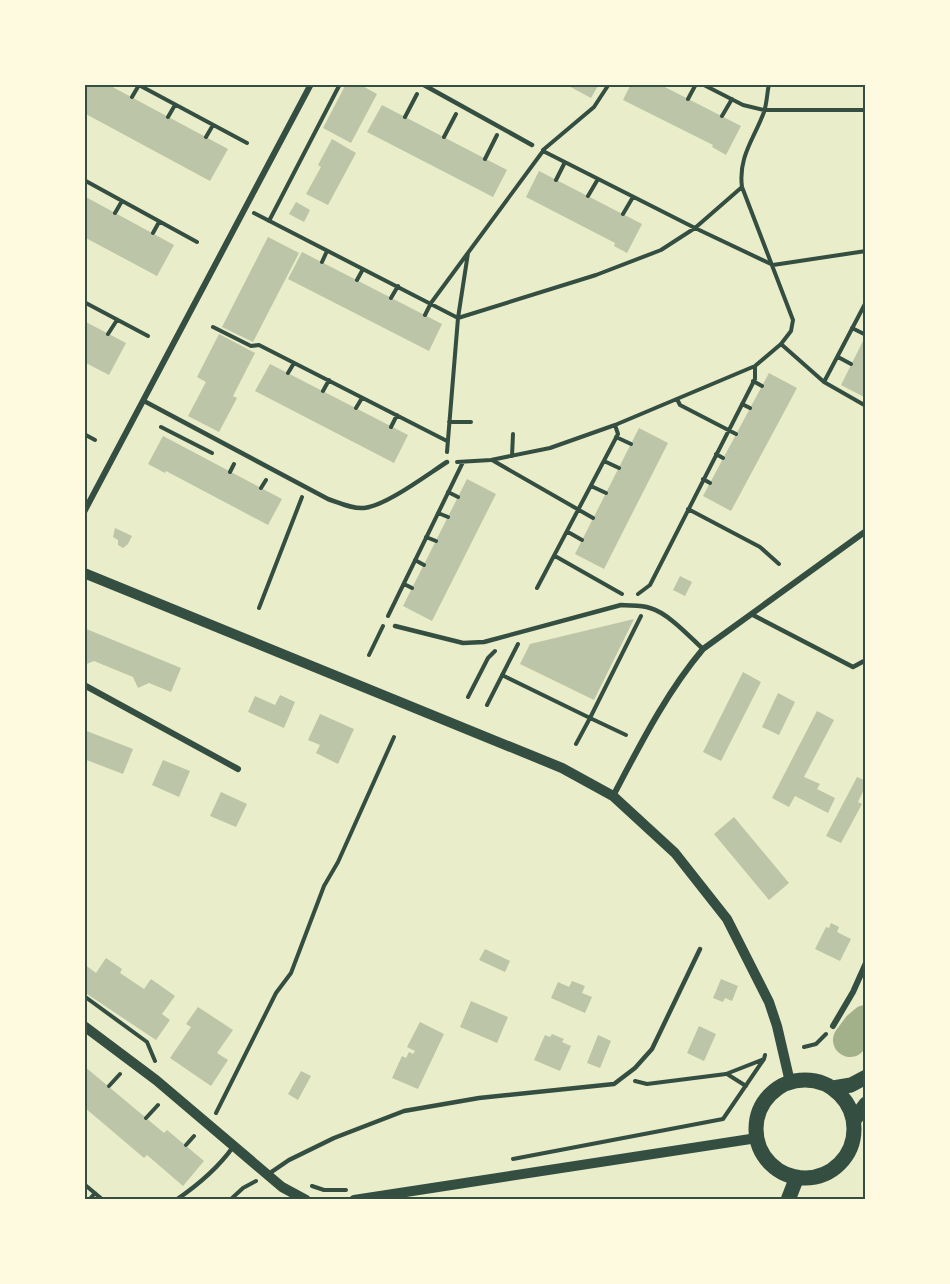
<svg xmlns="http://www.w3.org/2000/svg" width="950" height="1284" viewBox="0 0 950 1284" font-family="'Source Sans 3',sans-serif">
  <style>
    .lines { fill: none; stroke-linecap: round; stroke-linejoin: round }
    .river { stroke: #a3b18a; stroke-width: 34 }
    .building { fill: #bcc5a7 }
    .path { stroke: #344e41; stroke-width: 4 }
    .service { stroke: #344e41; stroke-width: 4.5 }
    .minor { stroke: #344e41; stroke-width: 6 }
    .tertiary { stroke: #344e41; stroke-width: 10 }
    .primary { stroke: #344e41; stroke-width: 15 }
    .neatline { fill: none; stroke: #344e41; stroke-width: 2 }
  </style>
  <rect width="100%" height="100%" fill="#e9edc9"/>
  <g class="lines">
    <path class="river" d="M850 1040 859 1028 866 1022"/>
  </g>
  <path class="building" d="M84 84H107L228 149 210 181 84 113Z
    M346 84H359L377 94 351 143 323 128Z
    M565 84H599L591 98Z
    M631 84H659L741 126 726 155 712 147 713 145 623 100Z
    M382 105 507 170 493 197 367 132Z
    M332 139 356 153 328 205 306 194 321 167 318 165Z
    M539 171 642 224 627 253 614 246 615 243 526 197Z
    M84 196 174 245 157 276 84 237Z
    M296 202 310 210 304 222 289 214Z
    M268 237 299 253 253 342 222 327Z
    M302 252 442 324 429 351 288 279Z
    M84 321 126 343 109 375 84 362Z
    M219 334 255 353 233 396 237 398 219 432 188 416 206 382 197 377Z
    M866 335V398L841 385Z
    M270 364 408 435 394 463 255 391Z
    M769 373 797 388 731 511 703 496Z
    M639 428 668 443 604 569 575 554Z
    M163 436 282 499 268 525 166 471 165 473 148 464Z
    M467 479 496 494 432 621 403 606Z
    M115 528 132 536 128 544 123 548 118 545V540L113 537Z
    M680 576 692 582 685 596 673 590Z
    M634 619 594 700 520 664 530 644Z
    M84 628 181 668 171 692 149 683 138 688 133 677 94 661 84 665Z
    M743 672 761 682 721 761 703 752Z
    M778 693 795 702 779 735 762 727Z
    M280 695 295 702 284 728 248 712 255 696 275 705Z
    M817 711 834 720 804 777 820 784 817 789 835 798 828 813 795 796 789 807 772 798Z
    M320 714 354 729 338 764 316 753 320 745 308 740Z
    M84 730 133 749 123 774 84 759Z
    M163 760 190 771 179 797 152 785Z
    M857 777 866 781V785L858 802 862 804 841 843 826 836Z
    M221 792 247 804 236 827 210 816Z
    M734 817 789 883 769 900 714 834Z
    M831 923 839 927 837 932 851 939 840 961 815 949 826 927 829 928Z
    M485 949 510 961 505 972 479 960Z
    M106 958 122 969 120 973 144 989 151 979 175 996 162 1014 170 1020 156 1040 84 992V964L96 973Z
    M721 979 738 986 732 1001 725 998 723 1002 713 998Z
    M572 981 585 986 582 993 592 997 585 1013 551 998 558 982 569 987Z
    M471 1001 508 1017 497 1043 460 1027Z
    M198 1007 233 1030 217 1053 228 1060 211 1086 170 1058 191 1027 186 1024Z
    M420 1022 444 1034 418 1089 392 1078 402 1056 406 1058 409 1052 413 1054 415 1051 407 1047Z
    M699 1026 716 1034 704 1061 687 1053Z
    M552 1034 564 1039 562 1042 571 1046 560 1071 534 1060 545 1035 550 1037Z
    M598 1035 611 1041 600 1068 587 1063Z
    M84 1066 164 1133 167 1130 204 1161 183 1186 147 1155 144 1158 84 1107Z
    M301 1071 311 1076 298 1100 288 1094Z"/>
  <g class="lines">
    <path class="path" d="M137 84 247 143
      M702 84 743 105 764 110H866
      M132 97 139 85
      M688 99 696 84
      M722 116 732 99
      M168 117 175 105
      M405 117 417 94
      M206 137 213 125
      M444 137 456 114
      M543 150 594 107 609 84
      M485 159 497 135
      M84 180 197 242
      M556 180 565 162
      M588 196 598 179
      M115 213 122 201
      M254 213 458 318 468 253
      M623 214 633 197
      M269 221 340 84
      M153 233 159 222
      M322 262 327 251
      M357 280 363 269
      M391 298 398 286
      M84 302 148 336
      M425 315 431 303 543 151 695 228 773 265 866 251
      M213 327 251 346 259 345 447 441
      M852 328 866 335
      M108 334 117 320
      M781 344 824 382 866 406
      M838 357 851 364
      M288 373 294 363
      M753 381 762 386
      M824 382 866 302
      M323 391 329 380
      M677 399 680 405 736 434
      M742 404 750 408
      M356 408 362 398
      M449 422H471
      M161 427 212 453
      M391 427 397 415
      M84 434 95 440
      M616 437 631 444
      M447 452 458 318 596 275 661 250 695 228 742 187
      M716 454 723 458
      M512 456 513 434
      M492 460 593 518
      M604 461 619 468
      M457 462 491 460 550 448 615 425 755 366 781 344 791 331 793 320 742 187C738 157 754 139 764 112 767 103 767 93 769 84
      M230 472 234 464
      M703 479 710 483
      M591 486 606 493
      M261 488 266 480
      M448 492 458 497
      M688 509 760 547 779 564
      M438 513 448 517
      M568 532 582 540
      M426 537 436 541
      M555 556 622 594
      M415 560 424 565
      M404 584 412 588
      M537 588 618 434 615 425
      M638 594 650 585 755 379V366
      M259 608 302 497
      M388 616 463 462
      M369 655 383 626
      M502 675 590 718 641 616
      M468 697 488 658 495 651
      M487 705 518 644
      M576 744 590 718 626 735
      M84 996 147 1042 155 1061
      M804 1047 816 1044 826 1034
      M727 1074 746 1086
      M635 1081 647 1084 726 1074 764 1059
      M109 1086 120 1074
      M216 1113 276 993 291 973 324 886 338 862 394 737
      M146 1118 158 1105
      M186 1145 194 1136
      M513 1159 723 1119 764 1059 765 1055
      M84 1184 103 1200
      M312 1186 324 1190H346
      M89 1200 95 1193
      M230 1200 243 1188 256 1181"/>
    <path class="service" d="M422 84 532 145
      M144 401 328 499C340 503 352 509 364 508 386 506 428 474 447 462
      M751 614 853 667 866 660
      M395 626 463 643 484 642 621 605C631 606 641 605 650 608 668 613 689 636 703 649
      M267 1175 289 1160 334 1138 404 1111 479 1098 614 1084 635 1068 652 1049 700 949
      M176 1200C198 1185 218 1168 233 1147"/>
    <path class="minor" d="M84 512 311 84
      M84 685 238 769
      M613 796C640 745 666 693 703 649L866 531
      M833 1026 853 992 866 963"/>
    <path class="tertiary" d="M84 573 562 768 613 796 675 853 727 919 769 1002 777 1026 790 1082
      M84 1026 156 1080 282 1187 306 1200
      M354 1200 757 1138"/>
    <path class="primary" d="M756 1129a49 49 0 1 1 98 0a49 49 0 1 1-98 0Z
      M833 1088 851 1085 866 1077
      M854 1120 866 1104
      M788 1200 797 1177"/>
  </g>
  <rect width="950" height="1284" fill="none" stroke="#fefae0" stroke-width="171"/>
  <rect x="86" y="86" width="778" height="1112" class="neatline"/>
</svg>
